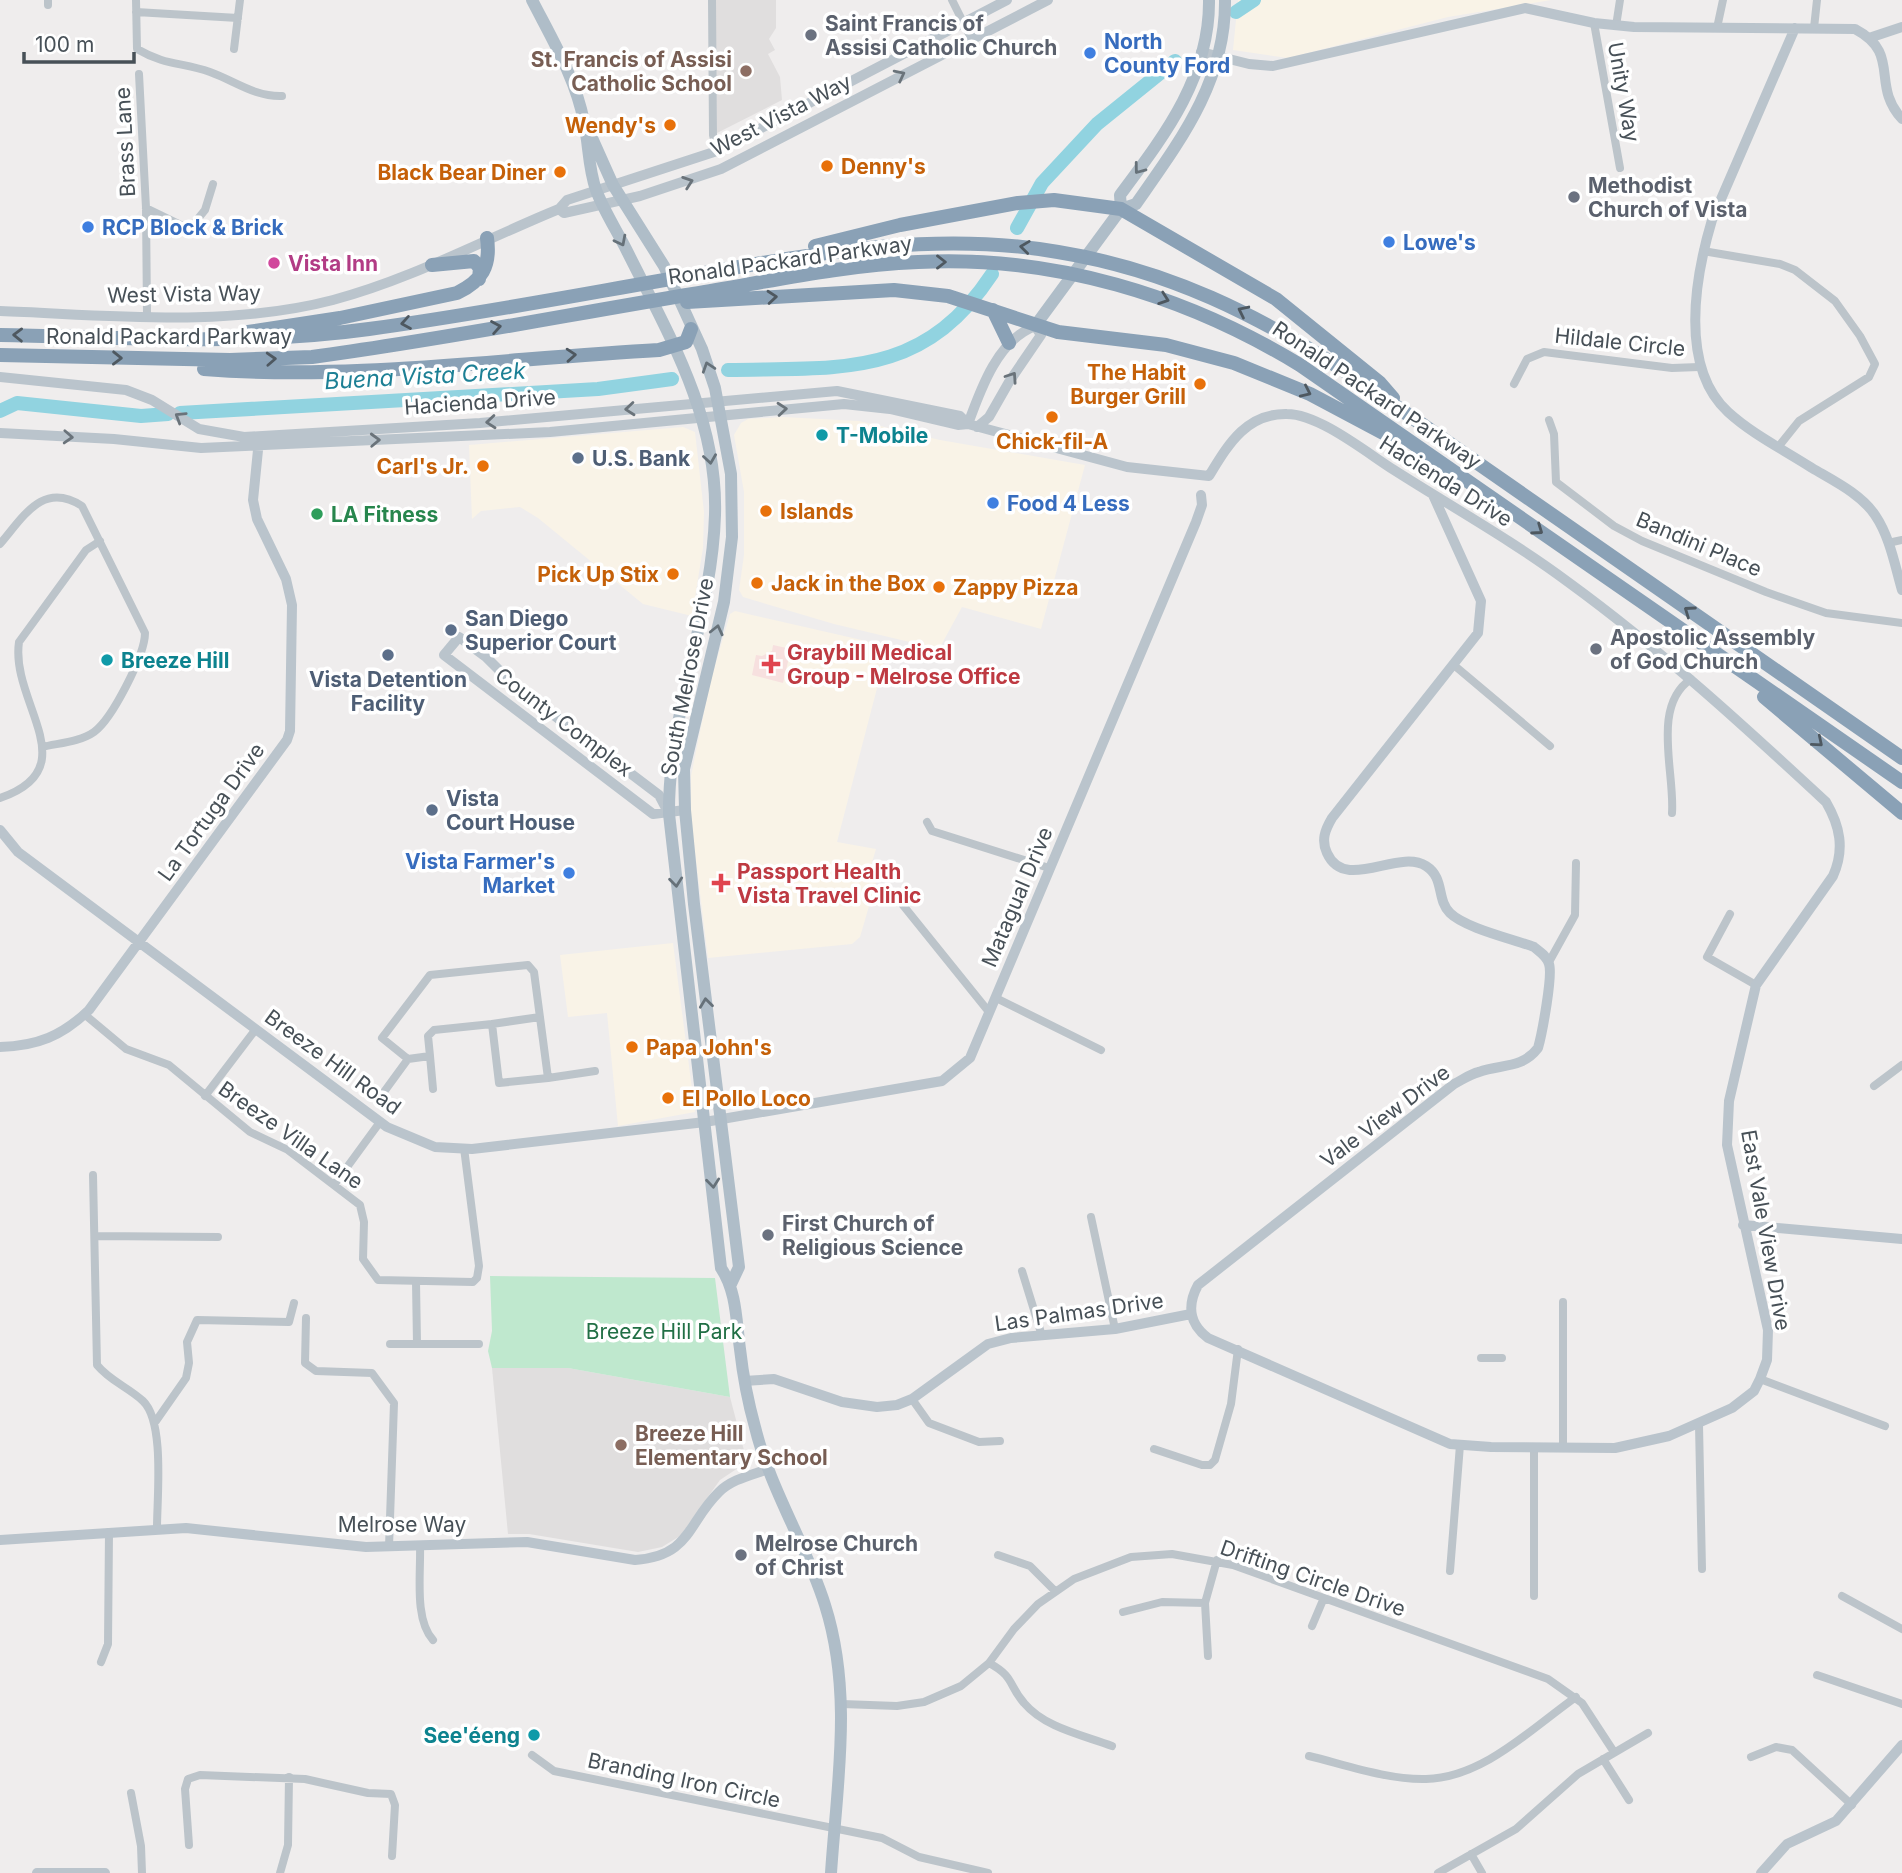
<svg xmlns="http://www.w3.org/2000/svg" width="1902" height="1873" viewBox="0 0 1902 1873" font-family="Inter,sans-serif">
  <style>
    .commercial { fill: #f9f3e7 }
    .education { fill: #e0dede }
    .medical { fill: #f7e0df }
    .green { fill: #bfe8ce }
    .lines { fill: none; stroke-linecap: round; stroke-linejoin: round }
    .river { stroke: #91d3e0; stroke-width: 14 }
    .street { stroke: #bcc4ca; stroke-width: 8 }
    .secondary { stroke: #bac4cc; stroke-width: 10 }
    .primary { stroke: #afbdc8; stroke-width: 12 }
    .highway { stroke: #8aa1b6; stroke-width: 14 }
    .oneway { stroke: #6a737a }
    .oneway2 { stroke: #667179 }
    .oneway3 { stroke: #4e5860 }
    .worship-dot { fill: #6b7280; stroke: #fff; stroke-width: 2.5 }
    .shop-dot { fill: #3f7fe0; stroke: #fff; stroke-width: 2.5 }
    .education-dot { fill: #8d6e63; stroke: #fff; stroke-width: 2.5 }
    .food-dot { fill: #e8710a; stroke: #fff; stroke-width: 2.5 }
    .hotel-dot { fill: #d1479c; stroke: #fff; stroke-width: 2.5 }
    .culture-dot { fill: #0f9aa8; stroke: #fff; stroke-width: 2.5 }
    .service-dot { fill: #5c6f8a; stroke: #fff; stroke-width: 2.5 }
    .leisure-dot { fill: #2e9e5b; stroke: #fff; stroke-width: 2.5 }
    .health-dot { fill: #e0444e; stroke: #fff; stroke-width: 2.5 }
    .labels { text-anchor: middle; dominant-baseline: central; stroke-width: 7; stroke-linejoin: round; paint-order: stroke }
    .worship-label { font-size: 21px; font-weight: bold; fill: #5b616d; stroke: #fff; text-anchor: start }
    .shop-label { font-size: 21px; font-weight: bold; fill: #366cbe; stroke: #fff; text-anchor: start }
    .education-label { font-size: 21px; font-weight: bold; fill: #785e54; stroke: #fff; text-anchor: end }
    .street-label { font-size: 21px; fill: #475057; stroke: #fff }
    .food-label { font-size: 21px; font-weight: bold; fill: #c56008; stroke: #fff; text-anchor: start }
    .hotel-label { font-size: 21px; font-weight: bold; fill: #b23c85; stroke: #fff; text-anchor: start }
    .culture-label { font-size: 21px; font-weight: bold; fill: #0d838f; stroke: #fff; text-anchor: start }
    .service-label { font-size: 21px; font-weight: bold; fill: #4e5e75; stroke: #fff; text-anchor: start }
    .leisure-label { font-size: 21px; font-weight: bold; fill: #27864d; stroke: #fff; text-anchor: start }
    .health-label { font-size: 21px; font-weight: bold; fill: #be3a42; stroke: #fff; text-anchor: start }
    .park-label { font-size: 21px; fill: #216f45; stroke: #fff }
    .water-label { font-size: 23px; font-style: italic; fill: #1d8095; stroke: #fff }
  </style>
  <rect width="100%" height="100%" fill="#efeded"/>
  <path class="commercial" d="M1238 0H1551L1448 17 1288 58 1233 50Z
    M783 417 859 421 940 440 1085 465 1041 629 962 607 939 649 834 624 743 597 739 590 744 555V492L734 435 741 423 748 419Z
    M683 427 695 432 704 512 703 548 692 616 643 604 538 518 520 507 481 511 472 519 469 445Z
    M735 611 888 646 837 842 876 849 870 869 879 872 860 937 852 944 708 958 691 820V776L710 683 730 614Z
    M673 943 695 1112 618 1126 607 1013 568 1017 560 955Z"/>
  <path class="education" d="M715 0H776V28L769 39 775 50 768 54 780 77 782 100 717 133Z
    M492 1368H568L730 1397 747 1462 720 1480 680 1536 662 1547 638 1552 529 1534H508Z"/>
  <path class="medical" d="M773 645 791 649 783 683 752 675 756 655 762 656 772 651Z"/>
  <path class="green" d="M490 1276 715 1278 730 1397 568 1368H492L488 1351 492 1331Z"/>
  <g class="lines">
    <path class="river" d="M1236 12 1254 0
      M1017 228 1042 183 1097 124 1175 61
      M728 370C839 367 922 380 992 274
      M0 411 17 403 141 416 168 414
      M180 413 598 389 672 379"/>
    <path class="street" d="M48 0V5
      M136 0 137 49C166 66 182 62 210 72 235 81 255 97 282 96
      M712 0 713 135 717 151
      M952 0 971 38
      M136 12 238 18
      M1594 23 1620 168
      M1616 26 1620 0
      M1717 28 1723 0
      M1814 28 1817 0
      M234 49 240 0
      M139 74 146 208 147 315
      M146 208 181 225 192 226 205 210 213 184
      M1703 251 1780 264 1795 270 1835 301 1860 336 1875 364 1869 377 1799 421 1779 446
      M1514 384 1527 359 1544 352 1672 368 1699 367
      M1549 420 1554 434 1556 482 1614 526 1642 541 1766 592 1826 613 1902 623
      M1888 543 1902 540
      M0 544C24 516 43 481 82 506L145 633C145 655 112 719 94 732 80 742 58 743 42 747
      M1455 666 1550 746
      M0 798C88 768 10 703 19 642L86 550 100 541
      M1672 813C1675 772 1651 706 1691 679
      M927 822 932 831 1049 868
      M902 904 989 1012
      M1730 914 1707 957 1756 985
      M1549 962 1575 915 1576 863
      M996 998 1101 1050
      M84 1014 126 1049 169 1065 250 1132 288 1150 360 1205 364 1222 363 1259 378 1280 473 1282 477 1278 479 1266 464 1148
      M492 1024 540 1017
      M408 1059 382 1038 430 975 528 965 534 972 548 1078 499 1083 492 1024 434 1030 428 1036 430 1056
      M548 1078 595 1071
      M1874 1086 1902 1065
      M205 1096 256 1029
      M381 1096 408 1059 430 1056 433 1089
      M93 1175 97 1365C110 1381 128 1387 143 1401 165 1422 157 1497 157 1528
      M334 1185 380 1122
      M1091 1217 1115 1329
      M95 1236 218 1237
      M1022 1271 1042 1336
      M416 1282 417 1344
      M306 1318 305 1363 316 1371 372 1373 394 1403 389 1547
      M390 1344H479
      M1481 1358H1502
      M1760 1379 1885 1426
      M912 1399 929 1423 979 1442 1000 1441
      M156 1421 186 1378 189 1363 187 1342 197 1320 289 1322 294 1303
      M1699 1425 1702 1569
      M1534 1448V1596
      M1563 1448V1302
      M1154 1449 1202 1465H1210L1215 1460 1231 1404 1238 1349
      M420 1546C421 1574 414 1619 433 1640
      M998 1555 1030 1566 1055 1591
      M1450 1571 1460 1445
      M1842 1596 1902 1629
      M1123 1612 1162 1602 1205 1603
      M1312 1626 1323 1600
      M1208 1656 1205 1603 1217 1560
      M101 1662 108 1644 109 1532
      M989 1663C1015 1677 1008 1685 1024 1703 1045 1728 1083 1735 1112 1746
      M1817 1675 1902 1704
      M842 1704 897 1706 924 1702 961 1686 989 1663 1014 1629 1038 1604 1074 1579 1131 1557 1172 1554 1233 1565 1548 1679 1582 1703 1614 1752
      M532 1755 554 1771 882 1838 919 1857 988 1873
      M1309 1756C1346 1765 1388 1780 1426 1779 1483 1778 1532 1728 1576 1697
      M1751 1757 1776 1747 1792 1750 1852 1805
      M1603 1759 1629 1800
      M131 1793 141 1846 142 1873
      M189 1845 185 1789 188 1779 200 1775 305 1779 368 1793 391 1794 395 1805 392 1856
      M1471 1854 1482 1873
      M280 1873 288 1845 289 1777
      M1438 1873 1516 1829 1578 1774 1648 1733"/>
    <path class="secondary" d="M1795 28 1712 220C1695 277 1679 367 1728 412 1752 434 1784 450 1812 468 1834 481 1861 494 1875 515 1890 537 1895 566 1902 590
      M1872 37 1902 27
      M1201 52 1249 64 1273 66 1525 8 1594 23 1634 27 1855 29C1902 54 1870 84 1902 119
      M559 209 564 213 640 196 721 169 1048 0
      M0 311C109 315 226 328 333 300 412 279 483 240 559 209L567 200 717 151 1007 0
      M0 377 126 390 152 400 199 429 244 437 480 423 837 391 960 416 968 424
      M968 424C981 388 998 340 1035 326L1041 335 1009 382 989 417 977 427
      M0 433 114 439 201 448 550 432 844 404 890 409 958 425 968 424 1127 467 1209 476C1228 445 1246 413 1287 414 1319 414 1367 453 1394 470 1452 507 1513 541 1568 582 1660 649 1743 725 1826 802 1840 826 1845 849 1833 876L1756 985 1729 1101 1727 1145 1768 1330 1767 1360 1760 1379 1754 1391 1732 1408 1669 1436 1615 1448 1491 1447 1450 1444 1208 1338C1189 1324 1187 1305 1198 1285L1454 1084C1462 1080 1470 1074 1479 1072 1501 1064 1522 1069 1538 1048 1542 1034 1553 975 1549 964 1547 956 1540 952 1534 947 1513 939 1465 928 1450 913 1436 899 1445 878 1426 866 1398 848 1345 893 1327 853 1321 840 1325 830 1332 818L1478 633 1481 601 1433 495
      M669 814 659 795 514 685 486 657 459 637 444 655 653 814 685 810
      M0 830 18 852 387 1127 435 1147 472 1149 705 1122 942 1081 970 1058 1196 522 1202 505 1201 495
      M0 1047C37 1046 62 1036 89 1010L287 740 290 731 292 605 286 579 257 519 253 500 259 440
      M1743 1225 1902 1239
      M744 1381 774 1379 842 1402 877 1407 897 1405 912 1399 988 1344 1011 1338 1115 1329 1191 1314
      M0 1540 186 1528 366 1547 527 1542 635 1560C691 1556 687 1523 719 1492 732 1479 752 1475 768 1469
      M37 1873H105
      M1761 1873 1787 1844 1836 1821 1902 1745"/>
    <path class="primary" d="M532 0C552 39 576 79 584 122 589 145 588 167 596 190 604 211 617 231 627 251 669 335 718 418 715 515 712 616 668 713 669 814L721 1268C737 1292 736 1321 740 1349 743 1376 748 1402 755 1427 770 1489 806 1544 825 1605 853 1693 837 1783 831 1873
      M588 129 613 185 664 266 702 349 715 388 731 474 732 537 724 602 684 769 685 810 694 904 739 1267 731 1284
      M1121 209 1120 195C1164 136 1210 77 1209 0
      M1035 326 1121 209 1136 204C1180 141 1226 81 1225 0"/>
    <path class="highway" d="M815 246 900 225 1018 203 1054 200 1121 209 1276 299 1380 383 1393 398
      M432 265 474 261 480 268 479 279
      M687 302 894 290 948 296 1058 332 1166 345 1234 363 1310 394 1389 436
      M993 310 1009 343
      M248 332 340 318 457 293C482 281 491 266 487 238
      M0 335C123 337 246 346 369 329 481 314 593 292 705 273 823 252 939 231 1058 252 1169 270 1258 315 1351 375L1902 758
      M0 355 230 360 312 357C440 340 566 315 693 294 767 282 842 265 918 262 1053 255 1185 295 1300 365L1902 782
      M204 369C354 381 508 358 659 350L686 342 691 329
      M1764 697 1902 813"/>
  </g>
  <defs><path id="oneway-chevron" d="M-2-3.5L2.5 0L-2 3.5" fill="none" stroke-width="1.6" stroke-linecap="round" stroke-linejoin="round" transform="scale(1.75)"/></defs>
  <g class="oneway">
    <use href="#oneway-chevron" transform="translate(900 75) rotate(-27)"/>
    <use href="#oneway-chevron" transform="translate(688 182) rotate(-19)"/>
    <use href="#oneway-chevron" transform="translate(1012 377) rotate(-56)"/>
    <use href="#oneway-chevron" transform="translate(630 409) rotate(175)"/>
    <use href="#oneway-chevron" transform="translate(782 409) rotate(-5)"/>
    <use href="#oneway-chevron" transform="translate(180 417) rotate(-148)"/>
    <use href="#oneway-chevron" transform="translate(491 422) rotate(175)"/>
    <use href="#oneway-chevron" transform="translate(68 437) rotate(3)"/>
    <use href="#oneway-chevron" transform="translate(375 440) rotate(-2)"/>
  </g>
  <g class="oneway2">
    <use href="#oneway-chevron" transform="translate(1139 169) rotate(127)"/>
    <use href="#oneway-chevron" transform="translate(621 241) rotate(63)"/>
    <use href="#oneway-chevron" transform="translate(708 367) rotate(-108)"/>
    <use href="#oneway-chevron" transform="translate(710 459) rotate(82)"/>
    <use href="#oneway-chevron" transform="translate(717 630) rotate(-77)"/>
    <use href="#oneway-chevron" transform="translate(676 882) rotate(84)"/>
    <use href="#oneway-chevron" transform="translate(706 1003) rotate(-97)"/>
    <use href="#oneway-chevron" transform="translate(713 1183) rotate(84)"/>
  </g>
  <g class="oneway3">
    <use href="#oneway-chevron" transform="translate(1025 247) rotate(-173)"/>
    <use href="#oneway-chevron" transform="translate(941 262)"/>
    <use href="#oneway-chevron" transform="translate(772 297) rotate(-5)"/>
    <use href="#oneway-chevron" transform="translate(1164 299) rotate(19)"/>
    <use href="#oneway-chevron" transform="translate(1243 311) rotate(-154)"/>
    <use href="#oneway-chevron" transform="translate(406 323) rotate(170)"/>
    <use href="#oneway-chevron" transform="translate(496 327) rotate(-10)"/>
    <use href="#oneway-chevron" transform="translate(18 335) rotate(-179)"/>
    <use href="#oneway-chevron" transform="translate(571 355) rotate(-4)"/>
    <use href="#oneway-chevron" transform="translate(117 358) rotate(1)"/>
    <use href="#oneway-chevron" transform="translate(271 359) rotate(-3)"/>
    <use href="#oneway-chevron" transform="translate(1306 392) rotate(25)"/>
    <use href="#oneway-chevron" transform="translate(1538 530) rotate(35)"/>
    <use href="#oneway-chevron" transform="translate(1689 611) rotate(-145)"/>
    <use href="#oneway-chevron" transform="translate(1818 742) rotate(40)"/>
  </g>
  <g class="worship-dot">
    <circle cx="811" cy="35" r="7"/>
    <circle cx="1574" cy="197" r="7"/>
    <circle cx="1596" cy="649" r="7"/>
    <circle cx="768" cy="1235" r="7"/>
    <circle cx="741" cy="1555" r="7"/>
  </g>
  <g class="shop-dot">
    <circle cx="1090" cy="53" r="7"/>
    <circle cx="88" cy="227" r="7"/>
    <circle cx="1389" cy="242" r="7"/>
    <circle cx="993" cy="503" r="7"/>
    <circle cx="569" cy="873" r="7"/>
  </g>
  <g class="education-dot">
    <circle cx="746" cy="71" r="7"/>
    <circle cx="621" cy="1445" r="7"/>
  </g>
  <g class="food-dot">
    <circle cx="670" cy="125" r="7"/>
    <circle cx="827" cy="166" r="7"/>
    <circle cx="560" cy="172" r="7"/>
    <circle cx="1200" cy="384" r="7"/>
    <circle cx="1052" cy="417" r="7"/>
    <circle cx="483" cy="466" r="7"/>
    <circle cx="766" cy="511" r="7"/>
    <circle cx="673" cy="574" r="7"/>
    <circle cx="757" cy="583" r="7"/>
    <circle cx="939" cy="587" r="7"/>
    <circle cx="632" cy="1047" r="7"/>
    <circle cx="668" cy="1098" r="7"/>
  </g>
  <circle class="hotel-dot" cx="274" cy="263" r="7"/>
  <g class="culture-dot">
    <circle cx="822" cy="435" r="7"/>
    <circle cx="107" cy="660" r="7"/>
    <circle cx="534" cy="1735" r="7"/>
  </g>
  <g class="service-dot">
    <circle cx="578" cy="458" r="7"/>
    <circle cx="451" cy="630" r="7"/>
    <circle cx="388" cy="655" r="7"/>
    <circle cx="432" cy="810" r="7"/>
  </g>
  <circle class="leisure-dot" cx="317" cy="514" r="7"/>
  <g class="health-dot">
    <path d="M767.5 653.5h7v7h7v7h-7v7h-7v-7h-7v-7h7z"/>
    <path d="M717.5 872.5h7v7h7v7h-7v7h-7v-7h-7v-7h7z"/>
  </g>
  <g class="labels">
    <g class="worship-label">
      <text x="825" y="23">Saint Francis of<tspan x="825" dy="24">Assisi Catholic Church</tspan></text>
      <text x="1588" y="185">Methodist<tspan x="1588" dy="24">Church of Vista</tspan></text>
      <text x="1610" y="637">Apostolic Assembly<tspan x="1610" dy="24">of God Church</tspan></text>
      <text x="782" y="1223">First Church of<tspan x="782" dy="24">Religious Science</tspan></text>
      <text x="755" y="1543">Melrose Church<tspan x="755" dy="24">of Christ</tspan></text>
    </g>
    <g class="shop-label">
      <text x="1104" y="41">North<tspan x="1104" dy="24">County Ford</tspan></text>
      <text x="102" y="227">RCP Block &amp; Brick</text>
      <text x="1403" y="242">Lowe's</text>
      <text x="1007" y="503">Food 4 Less</text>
      <text x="555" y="861" text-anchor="end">Vista Farmer's<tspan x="555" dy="24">Market</tspan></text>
    </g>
    <g class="education-label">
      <text x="732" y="59">St. Francis of Assisi<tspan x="732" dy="24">Catholic School</tspan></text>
      <text x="635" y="1433" text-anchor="start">Breeze Hill<tspan x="635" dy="24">Elementary School</tspan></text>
    </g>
    <g class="street-label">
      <text transform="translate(1624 92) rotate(80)">Unity Way</text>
      <text transform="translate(781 115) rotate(-27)">West Vista Way</text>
      <text transform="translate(125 142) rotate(-93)">Brass Lane</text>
      <text transform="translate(790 260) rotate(-8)">Ronald Packard Parkway</text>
      <text transform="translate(184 294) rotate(-1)">West Vista Way</text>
      <text x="169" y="336">Ronald Packard Parkway</text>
      <text transform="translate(1620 342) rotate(6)">Hildale Circle</text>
      <text transform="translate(1377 395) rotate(34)">Ronald Packard Parkway</text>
      <text transform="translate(480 402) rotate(-4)">Hacienda Drive</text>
      <text transform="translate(1446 481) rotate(32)">Hacienda Drive</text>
      <text transform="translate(1699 544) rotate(23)">Bandini Place</text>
      <text transform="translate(687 677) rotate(-79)">South Melrose Drive</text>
      <text transform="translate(564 722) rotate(37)">County Complex</text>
      <text transform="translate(211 812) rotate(-54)">La Tortuga Drive</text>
      <text transform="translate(1017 897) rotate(-67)">Matagual Drive</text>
      <text transform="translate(333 1062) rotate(36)">Breeze Hill Road</text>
      <text transform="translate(1385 1116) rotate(-37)">Vale View Drive</text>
      <text transform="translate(291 1135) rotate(35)">Breeze Villa Lane</text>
      <text transform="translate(1766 1230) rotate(80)">East Vale View Drive</text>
      <text transform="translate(1079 1312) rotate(-8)">Las Palmas Drive</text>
      <text x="402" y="1524">Melrose Way</text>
      <text transform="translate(1313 1578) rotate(19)">Drifting Circle Drive</text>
      <text transform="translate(684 1780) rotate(12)">Branding Iron Circle</text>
    </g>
    <g class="food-label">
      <text x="656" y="125" text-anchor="end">Wendy's</text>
      <text x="841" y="166">Denny's</text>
      <text x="546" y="172" text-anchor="end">Black Bear Diner</text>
      <text x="1186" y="372" text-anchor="end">The Habit<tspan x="1186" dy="24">Burger Grill</tspan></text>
      <text x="1052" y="441" text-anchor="middle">Chick-fil-A</text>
      <text x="469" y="466" text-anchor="end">Carl's Jr.</text>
      <text x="780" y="511">Islands</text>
      <text x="659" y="574" text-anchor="end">Pick Up Stix</text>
      <text x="771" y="583">Jack in the Box</text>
      <text x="953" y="587">Zappy Pizza</text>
      <text x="646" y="1047">Papa John's</text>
      <text x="682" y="1098">El Pollo Loco</text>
    </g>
    <g class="hotel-label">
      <text x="288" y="263">Vista Inn</text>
    </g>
    <g class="culture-label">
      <text x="836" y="435">T-Mobile</text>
      <text x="121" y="660">Breeze Hill</text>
      <text x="520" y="1735" text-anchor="end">See'éeng</text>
    </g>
    <g class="service-label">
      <text x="592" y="458">U.S. Bank</text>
      <text x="465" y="618">San Diego<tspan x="465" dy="24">Superior Court</tspan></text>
      <text x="388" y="679" text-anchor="middle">Vista Detention<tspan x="388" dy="24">Facility</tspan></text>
      <text x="446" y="798">Vista<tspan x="446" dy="24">Court House</tspan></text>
    </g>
    <g class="leisure-label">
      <text x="331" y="514">LA Fitness</text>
    </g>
    <g class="health-label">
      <text x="787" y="652">Graybill Medical<tspan x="787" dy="24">Group - Melrose Office</tspan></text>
      <text x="737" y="871">Passport Health<tspan x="737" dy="24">Vista Travel Clinic</tspan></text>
    </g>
    <g class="park-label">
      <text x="664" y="1331">Breeze Hill Park</text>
    </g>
    <g class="water-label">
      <text transform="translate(425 376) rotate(-3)">Buena Vista Creek</text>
    </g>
  </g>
  <path d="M24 52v10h110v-10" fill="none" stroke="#475057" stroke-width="3.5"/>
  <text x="35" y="52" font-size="21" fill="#475057" stroke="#ffffff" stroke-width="5" paint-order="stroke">100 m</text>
</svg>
